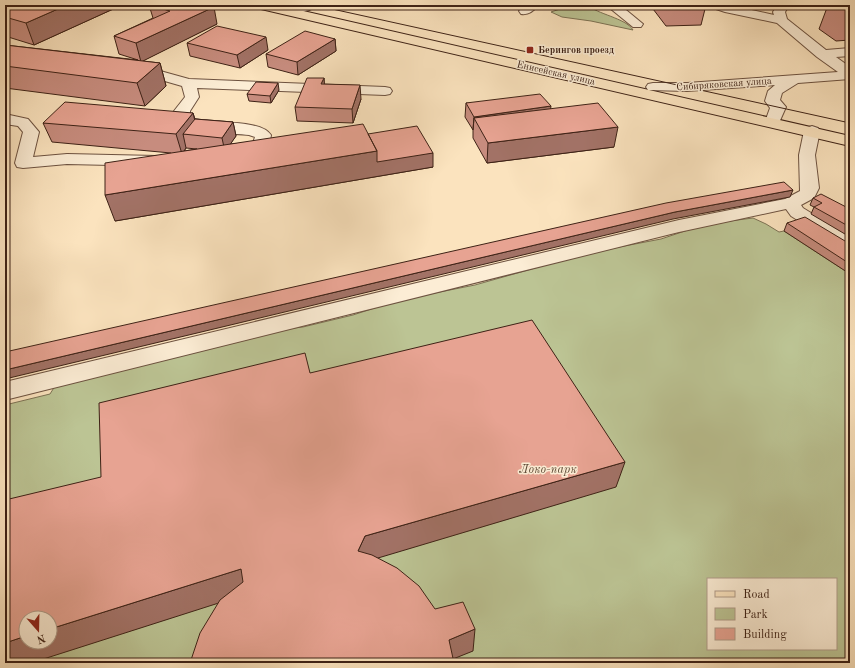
<svg xmlns="http://www.w3.org/2000/svg" width="855" height="668" viewBox="0 0 855 668" font-family="'Old Standard TT',serif">
  <style>
    .green { fill: #bcc494; stroke: #7d7355; fill-rule: evenodd }
    .lines { fill: none; stroke-linecap: round; stroke-linejoin: round }
    .minor-casing { stroke: #6d5240; stroke-width: 2 }
    .major-casing { stroke: #3e2216; stroke-width: 2 }
    .minor { fill: #fcedd5; fill-rule: evenodd }
    .major { fill: #fbe3be; fill-rule: evenodd }
    .tram { stroke: #3e2216; stroke-width: 1 }
    .wall { fill: #c78c7e; stroke: #3e2216; fill-rule: evenodd }
    .shaded-wall { fill: #a27266; stroke: #3e2216 }
    .building { fill: #e7a392; stroke: #3e2216 }
    .poi-dot { fill: #8f2418; stroke: #fcedd5; stroke-width: 1.5 }
    .labels { text-anchor: middle; dominant-baseline: central; stroke-width: 3; stroke-linejoin: round; paint-order: stroke }
    .far-poi-label { font-size: 10px; font-weight: bold; fill: #3e2216; stroke: #fcedd5; text-anchor: start }
    .far-street-label { font-size: 10px; fill: #3e2216; stroke: #fcedd5 }
    .park-label { font-size: 12px; font-style: italic; fill: #5e4a36; stroke: #fcedd5 }
  </style>
  <rect width="100%" height="100%" fill="#fbe3be"/>
  <filter id="stains"><feTurbulence type="fractalNoise" baseFrequency=".005" numOctaves="4"/><feColorMatrix values="0 0 0 0 .2 0 0 0 0 .09 0 0 0 0 .02 0 0 0 .5 -.17"/></filter>
  <radialGradient id="worn" r=".72"><stop offset=".6" stop-color="#630" stop-opacity="0"/><stop offset="1" stop-color="#630" stop-opacity=".3"/></radialGradient>
  <path class="green" d="M562 5H588C596 14 626 18 633 30L591 21 562 17 551 12 563 8Z
    M753 218 766 224 779 232 784 231 850 274V663H5V405L50 394 55 386 265 331 303 327 353 315 399 300 475 285 588 253 661 239 688 230 722 222ZM708 579H836V649H708ZM26 618H50V642H26Z"/>
  <g class="lines">
    <g class="minor-casing">
      <path id="minor" d="M300 5H317C313 10 305 12 299 11L297 8Z
        M525 5H538C534 11 528 15 521 14L519 11Z
        M606 5H620L643 24 641 27H633Z
        M711 5H729L774 15 773 12 777 5H789L785 12 787 19 826 50 850 48V56L836 57 850 67V79L798 83 782 93 780 100 786 107 778 125 773 127 768 125 765 122 770 108 765 101 768 91 775 85 687 91 648 90 646 87 648 84 653 83H687L838 72 817 57 777 23 725 12 713 8Z
        M135 64 189 79 385 87 390 88 392 91 390 94 385 95 197 88 199 97 190 111V118C210 125 259 118 271 135 270 141 269 150 266 154 260 160 246 163 238 162L236 158 238 154 251 149 255 137 249 135C234 133 186 133 177 123 174 120 175 115 174 111L185 97 182 86 130 71 128 68 130 65Z
        M5 114 28 119 39 132 33 157 67 154 156 156 162 157 164 161 162 165 156 166 67 164 23 168 17 167 15 163 23 132 18 126 5 124Z
        M812 126 818 128 820 131 815 155 819 188 814 198 801 205 803 208 850 237V251L843 249 791 216 786 209 679 232 5 400V382L679 220 785 199 800 191 799 155 804 131 806 128Z"/>
    </g>
    <g class="major-casing">
      <path id="major" d="M255 5H277L850 136V146L261 9 257 8Z"/>
    </g>
    <use href="#minor" class="minor"/>
    <use href="#major" class="major"/>
    <path class="tram" d="M314 5 850 123"/>
  </g>
  <path class="wall" d="M5 5H122L34 45 5 36Z
    M149 5 217 24 142 61 160 63 166 86 145 106 5 88V45L138 60 119 54 114 36 153 18Z
    M510 5H522L520 7Z
    M650 5H706L701 25 666 26Z
    M828 5H850V40L836 41 819 29Z
    M335 39 336 51 298 75 268 67 266 54Z
    M187 43 268 50 240 68 190 56Z
    M324 78V84L361 99 353 123 297 121 295 107Z
    M279 90 271 103 249 101 247 94Z
    M466 103 550 109 614 147 487 163 473 138V130L465 117Z
    M193 113 195 119 233 122 236 136 230 144 368 134 433 167 115 221 171 153 52 142 43 123ZM186 148 197 149 184 151Z
    M813 198 850 209V237L811 214 814 207 810 205Z
    M787 223 850 244V274L784 231Z"/>
  <path class="shaded-wall" d="M67 5H122L34 45 26 23Z
    M214 7 217 24 141 62 136 43Z
    M266 37 268 50 240 68 237 55Z
    M335 39 336 51 298 75 297 62Z
    M160 63 166 86 145 106 137 83Z
    M324 78 325 92 321 84Z
    M278 83 279 90 271 103 270 96Z
    M360 85 361 99 353 123 352 109Z
    M551 106 549 120 474 118 473 130 474 117Z
    M193 113 198 133 183 134 186 148 182 154 176 134Z
    M233 122 236 136 225 152 222 138Z
    M618 127 614 147 487 163 488 143Z
    M377 151 433 153V167L115 221 105 195Z
    M793 190 790 197 673 219 5 379V370L675 212Z
    M625 462 616 487 368 561 358 551 365 536Z
    M241 569 250 593 31 663H5V643L26 636V642H50V629Z
    M475 629 473 651 448 661 449 640Z"/>
  <path class="building" d="M5 5H67L26 23 5 17Z
    M150 5H206L214 7 136 43 114 36 170 11Z
    M843 5H850V9H849Z
    M217 26 266 37 237 55 187 43Z
    M305 31 335 39 297 62 266 54Z
    M5 45 160 63 137 83 5 66Z
    M307 78H324L321 84 360 85 352 109 295 107Z
    M256 82 278 83 270 96 247 94Z
    M540 94 551 106 474 117 466 103Z
    M65 102 193 113 176 134 43 123Z
    M598 103 618 127 488 143 474 118Z
    M195 119 233 122 222 138 183 134Z
    M363 124 377 151 105 195V163Z
    M417 126 433 153 377 162V151L368 134Z
    M784 182 793 190 675 212 5 370V352L666 203Z
    M821 194 850 209V227L814 207 822 203 813 198Z
    M805 217 850 244V264L787 223Z
    M532 320 625 462 365 536 358 551 372 555 397 568 419 586 435 609 463 602 475 629 449 640 454 663H190L200 633 220 600 243 582 241 569 50 629V618H26V636L5 643V500L101 477 99 403 305 353 310 373Z"/>
  <rect class="poi-dot" x="526" y="46" width="8" height="8" rx="2"/>
  <g class="labels">
    <g class="far-poi-label">
      <text x="538" y="50">Берингов проезд</text>
    </g>
    <g class="far-street-label">
      <text transform="translate(556 73) rotate(13)">Енисейская улица</text>
      <text transform="translate(724 84) rotate(-4)">Сибиряковская улица</text>
    </g>
    <g class="park-label">
      <text x="548" y="470">Локо-парк</text>
    </g>
  </g>
  <rect width="855" height="668" fill="none" stroke="#fbe3be" stroke-width="20"/>
  <rect x="6" y="6" width="843" height="656" fill="none" stroke="#3e2216" stroke-width="2"/>
  <rect x="10" y="10" width="835" height="648" fill="none" stroke="#3e2216"/>
  <rect x="707" y="578" width="130" height="72" fill="#fcedd5" stroke="#b09c89"/>
  <rect x="715" y="591" width="20" height="6" fill="#fbe3be" stroke="#b09c89"/>
  <text x="743" y="598" font-size="12" fill="#3e2216">Road</text>
  <rect x="715" y="608" width="20" height="12" fill="#bcc494" stroke="#b09c89"/>
  <text x="743" y="618" font-size="12" fill="#3e2216">Park</text>
  <rect x="715" y="628" width="20" height="12" fill="#e7a392" stroke="#b09c89"/>
  <text x="743" y="638" font-size="12" fill="#3e2216">Building</text>
  <g transform="translate(38 630) rotate(160)"><circle r="19" fill="#fcedd5" stroke="#b09c89"/>
  <path d="M0-3L7 15L0 10L-7 15Z" fill="#8f2418"/>
  <text y="-6" font-size="11" font-weight="bold" text-anchor="middle" fill="#3e2216">N</text>
  </g>
  <rect width="100%" height="100%" filter="url(#stains)"/>
  <rect width="100%" height="100%" fill="url(#worn)"/>
</svg>
